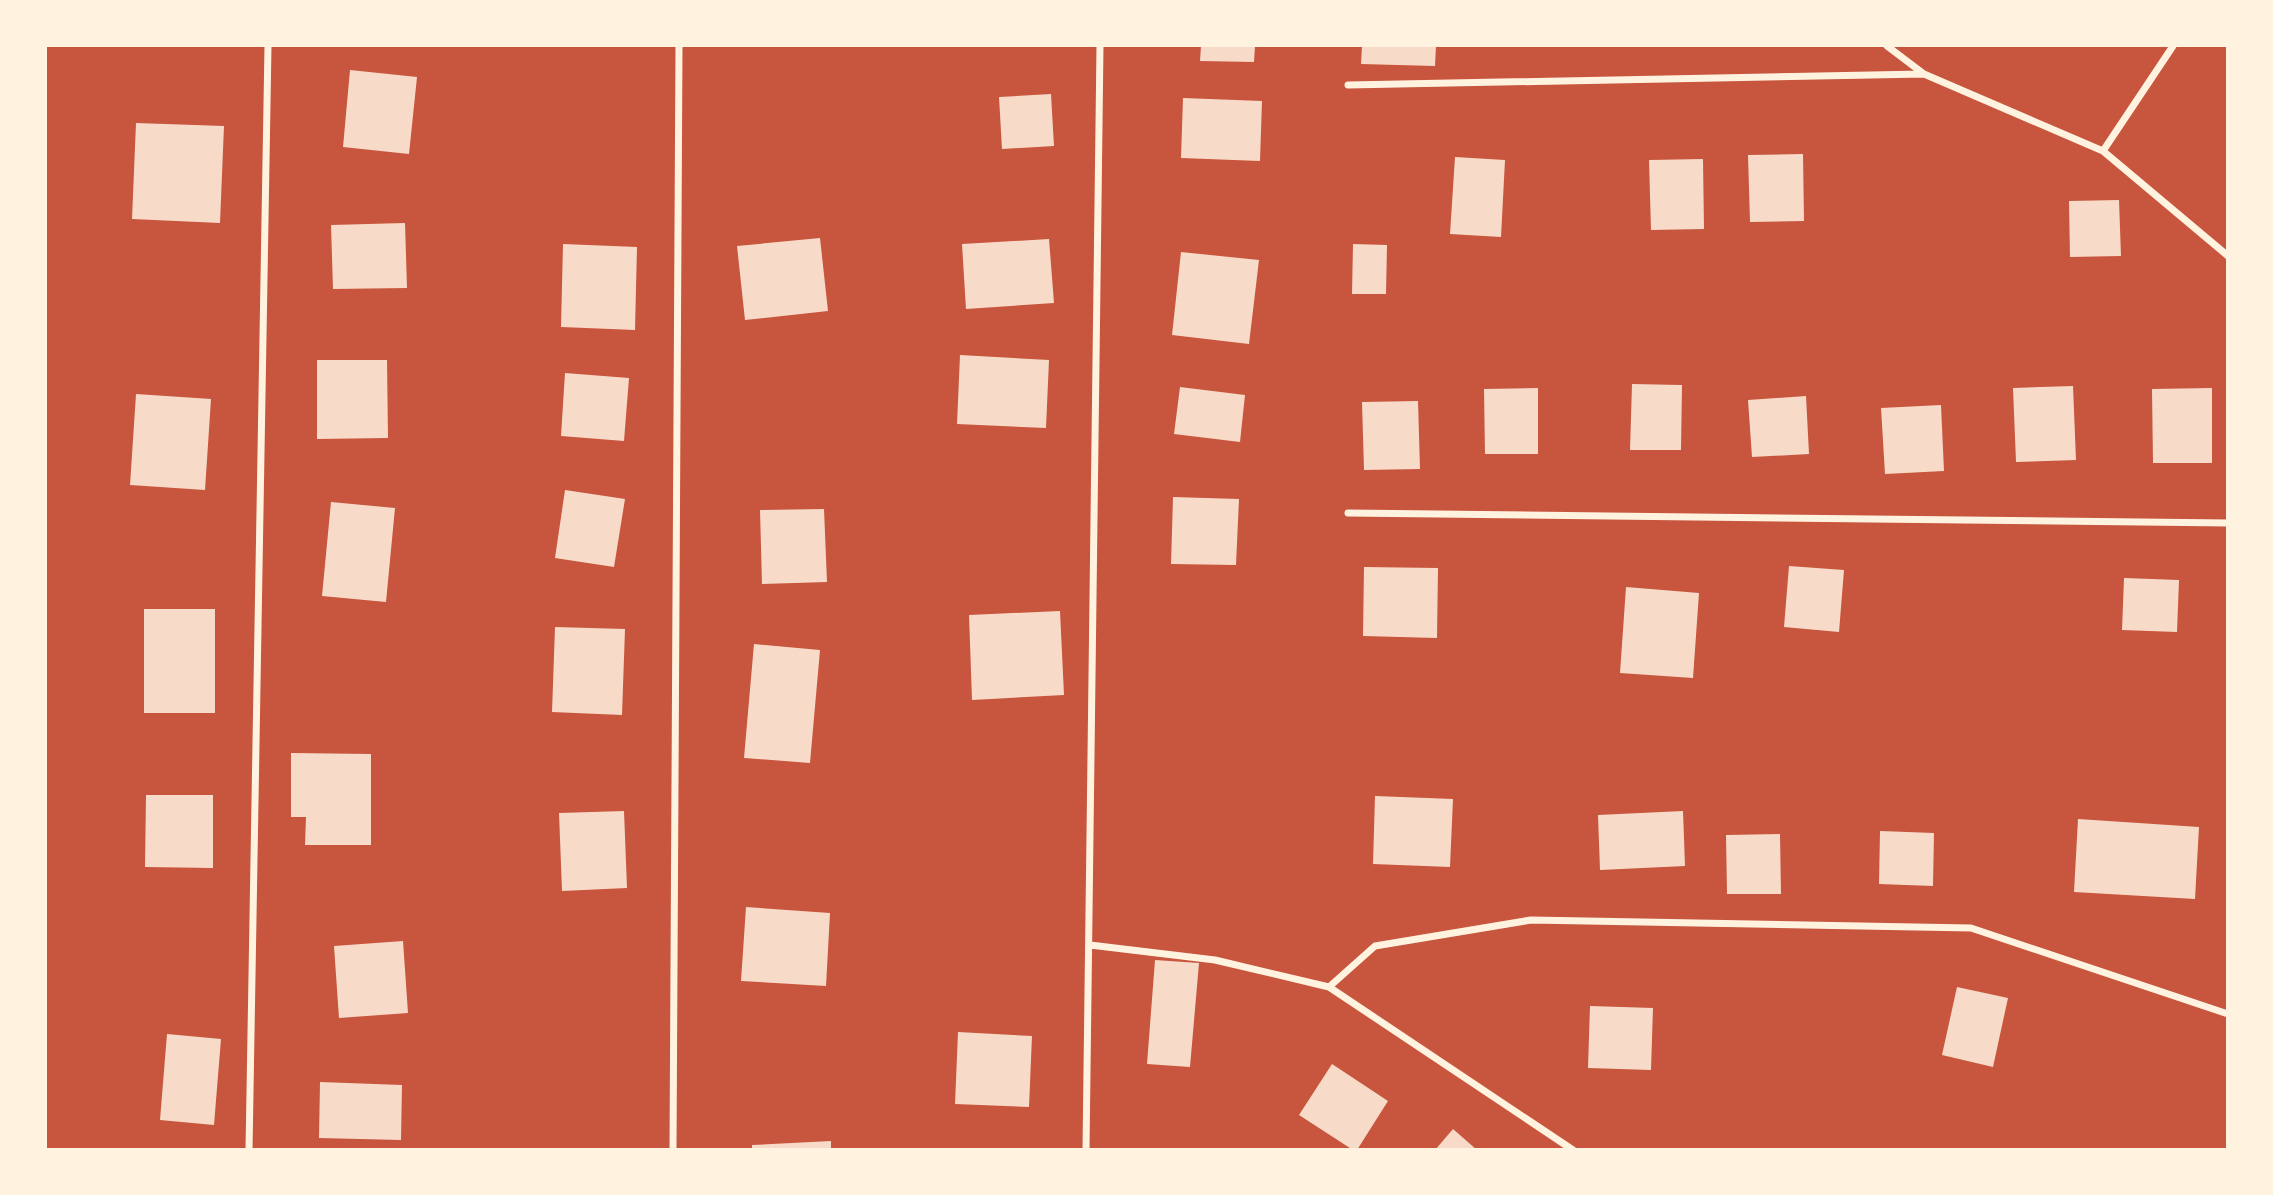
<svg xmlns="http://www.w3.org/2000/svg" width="2273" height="1195" viewBox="0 0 2273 1195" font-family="'Open Sans',sans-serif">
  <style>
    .building { fill: #f7dbc8 }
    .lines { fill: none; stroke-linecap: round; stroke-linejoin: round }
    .minor { stroke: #fff3e0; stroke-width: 7 }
  </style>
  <rect width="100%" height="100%" fill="#c8553d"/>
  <path class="building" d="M1201 46H1255L1254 62 1200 61Z
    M1362 46H1436L1435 66 1361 64Z
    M350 70 417 77 409 154 343 147Z
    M1051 94 1054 146 1002 149 999 97Z
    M1183 98 1262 101 1260 161 1181 158Z
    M136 123 224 126 220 223 132 219Z
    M1803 154 1804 221 1750 222 1748 155Z
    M1455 157 1505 160 1501 237 1450 234Z
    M1703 159 1704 229 1651 230 1649 160Z
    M2119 200 2121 256 2070 257 2069 201Z
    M405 223 407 288 333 289 331 225Z
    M820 238 828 311 745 320 737 246Z
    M1049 239 1054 303 966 309 962 244Z
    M563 244 637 247 635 330 561 327Z
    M1353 244 1387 245 1386 294H1352Z
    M1181 252 1259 260 1249 344 1172 335Z
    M960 355 1049 360 1046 428 957 424Z
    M317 360H387L388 438 317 439Z
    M565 373 629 378 624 441 561 436Z
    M1632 384 1682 385 1681 450H1630Z
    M2073 386 2076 460 2016 462 2013 388Z
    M1180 387 1245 395 1240 442 1174 434Z
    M1538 388V454H1485L1484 389Z
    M2212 388V463H2153L2152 389Z
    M136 394 211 399 205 490 130 485Z
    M1806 396 1809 454 1752 457 1748 400Z
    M1418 401 1420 469 1364 470 1362 402Z
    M1941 405 1944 471 1885 474 1881 408Z
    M565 490 625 499 614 567 555 558Z
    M1173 497 1239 499 1236 565 1171 564Z
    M331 502 395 508 386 602 322 596Z
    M824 509 827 582 762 584 760 510Z
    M1789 566 1844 570 1839 632 1784 627Z
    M1364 567 1438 568 1437 638 1363 636Z
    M2124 578 2179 580 2177 632 2122 630Z
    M1626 587 1699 593 1693 678 1620 673Z
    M144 609H215V713H144Z
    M1060 611 1064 695 972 700 969 615Z
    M555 627 625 629 622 715 552 712Z
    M754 644 820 650 810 763 744 758Z
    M291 753 371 754V845H305L306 817H291Z
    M146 795H213V868L145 867Z
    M1375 796 1453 799 1450 867 1373 864Z
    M624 811 627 888 562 891 559 813Z
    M1683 811 1685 866 1600 870 1598 815Z
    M2078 819 2199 827 2195 899 2074 892Z
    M1880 831 1934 833 1933 886 1879 884Z
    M1780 834 1781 894H1727L1726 835Z
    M746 907 830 913 826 986 741 981Z
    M403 941 408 1013 339 1018 334 946Z
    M1155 960 1199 963 1190 1067 1147 1064Z
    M1957 987 2008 998 1993 1067 1942 1055Z
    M1590 1006 1653 1008 1651 1070 1588 1068Z
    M958 1032 1032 1036 1029 1107 955 1104Z
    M167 1034 221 1039 214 1125 160 1120Z
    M1332 1064 1388 1101 1357 1150H1353L1299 1115Z
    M320 1082 402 1085 401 1140 319 1138Z
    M1453 1129 1477 1150H1435Z
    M831 1141V1150H752V1145Z"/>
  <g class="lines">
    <path class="minor" d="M1887 46 1924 74 2103 151 2228 256
      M1348 85 1924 74
      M2103 151 2173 46
      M1348 513 2228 523
      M1090 945 1215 960 1329 987 1573 1150
      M1329 987 1375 946 1531 920 1971 928 2228 1014
      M249 1150 268 46
      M673 1150 679 46
      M1086 1150 1100 46"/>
  </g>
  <rect width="2273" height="1195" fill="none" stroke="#fff3e0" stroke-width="94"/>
</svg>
